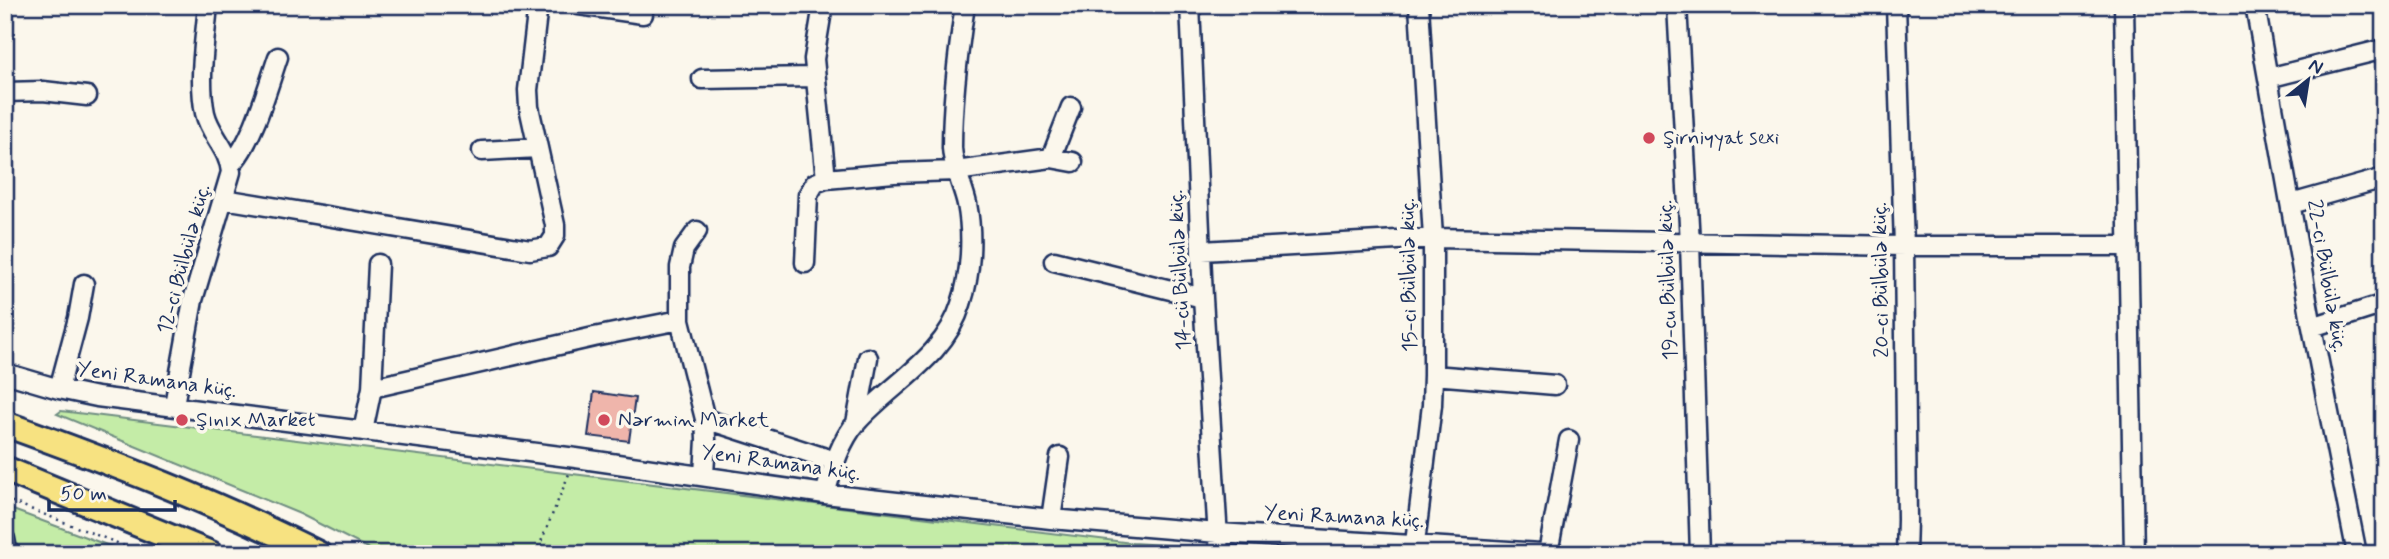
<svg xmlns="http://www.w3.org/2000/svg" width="2389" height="559" viewBox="0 0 2389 559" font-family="Mynerve,sans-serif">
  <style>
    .green { fill: #c4eca7; stroke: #708e82; stroke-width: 2 }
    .building { fill: #efb5ab; stroke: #1b2f5e; stroke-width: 2 }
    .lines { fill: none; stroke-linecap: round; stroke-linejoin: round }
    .minor-casing { stroke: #1b2f5e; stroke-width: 23 }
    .highway-casing { stroke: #1b2f5e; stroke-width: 30 }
    .path { stroke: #1b2f5e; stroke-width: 2.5; stroke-dasharray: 2 5; stroke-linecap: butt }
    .minor { stroke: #fbf7ec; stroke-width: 18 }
    .highway { stroke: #f7e281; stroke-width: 24 }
    .poi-dot { fill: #d1495b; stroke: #fbf7ec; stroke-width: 2.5 }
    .labels { text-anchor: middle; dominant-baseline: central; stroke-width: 7; stroke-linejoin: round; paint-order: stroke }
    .poi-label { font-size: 21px; fill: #1b2f5e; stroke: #fbf7ec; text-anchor: start }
    .street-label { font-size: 21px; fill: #1b2f5e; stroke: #fbf7ec }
  </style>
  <rect width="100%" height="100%" fill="#fbf7ec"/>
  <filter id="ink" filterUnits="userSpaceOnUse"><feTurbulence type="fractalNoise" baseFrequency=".0143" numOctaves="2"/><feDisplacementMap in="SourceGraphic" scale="14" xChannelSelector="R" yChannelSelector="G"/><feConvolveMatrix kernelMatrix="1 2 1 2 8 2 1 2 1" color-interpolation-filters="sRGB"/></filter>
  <g filter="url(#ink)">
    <path class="green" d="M61 411 1132 543 1313 554H379L300 514 57 414Z
      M5 507 131 554H87L11 548 5 521Z"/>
    <path class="building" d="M594 392 635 398 629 441 588 436Z"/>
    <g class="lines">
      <g class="minor-casing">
        <path id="minor" d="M579 5 643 14
          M823 5 814 59 826 179
          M1190 5 1203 298 1219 554
          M1677 5 1690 243 1700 554
          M1896 5 1904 246 1907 520 1906 554
          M2124 5 2134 554
          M2255 5 2312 327 2357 554
          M2268 78 2384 49
          M702 79 814 77
          M5 92 43 91 87 96
          M482 151 538 148
          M1051 158 1071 107
          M230 165C252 145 268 86 278 57
          M224 199 530 250 548 247 555 236V225L529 107 528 90 538 5
          M2291 204 2384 178
          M697 231 684 249 680 267V320L705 419 706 439 704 475
          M1202 251 1433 238 1904 246H2128
          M1054 261 1203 298
          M805 263 808 195 815 183 826 179 894 173 956 171 1051 158 1073 162
          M2312 327 2384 304
          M5 373 59 389 97 397 576 458 825 494 1051 519 1218 533 1557 554
          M1433 375 1555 385
          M372 388 594 337 680 320
          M59 389 78 318 84 284
          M174 405 193 300 231 172C229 149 210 135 205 113 198 79 205 40 208 5
          M705 419 835 461
          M856 423 868 358
          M363 431 372 388 378 264
          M825 494C832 470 840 441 857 422 892 383 945 357 961 304 971 274 973 235 967 204 963 185 953 168 952 148 952 100 958 52 965 5
          M1051 519 1060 457
          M5 539 8 554
          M1415 543 1432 405 1433 375V238L1419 5
          M1548 553 1569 440"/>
      </g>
      <g class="highway-casing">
        <path id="highway" d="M5 424C111 462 217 503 318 554
          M5 469 211 554"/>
      </g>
      <path class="path" d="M5 499 145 554
        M536 554 569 474"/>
      <use href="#minor" class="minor"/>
      <use href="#highway" class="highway"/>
    </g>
  </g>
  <g class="poi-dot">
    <circle cx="1649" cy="138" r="7"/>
    <circle cx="182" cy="420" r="7"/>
    <circle cx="604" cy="420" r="7"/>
  </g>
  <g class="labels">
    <g class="poi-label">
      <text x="1663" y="138">Şirniyyat sexi</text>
      <text x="196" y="420">Şınıx Market</text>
      <text x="618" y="420">Nərmin Market</text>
    </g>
    <g class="street-label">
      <text transform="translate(184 259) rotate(-75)">12-ci Bülbülə küç.</text>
      <text transform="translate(1180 270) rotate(-93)">14-cü Bülbülə küç.</text>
      <text transform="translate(1409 275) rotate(-91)">15-ci Bülbülə küç.</text>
      <text transform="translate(2327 276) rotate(80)">22-ci Bülbülə küç.</text>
      <text transform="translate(1668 280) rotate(-92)">19-cu Bülbülə küç.</text>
      <text transform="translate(1881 280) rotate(-91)">20-ci Bülbülə küç.</text>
      <text transform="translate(157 380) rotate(8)">Yeni Ramana küç.</text>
      <text transform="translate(781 463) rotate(8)">Yeni Ramana küç.</text>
      <text transform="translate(1344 517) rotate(3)">Yeni Ramana küç.</text>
    </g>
  </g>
  <rect width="2389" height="559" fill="none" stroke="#fbf7ec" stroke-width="28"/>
  <rect x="14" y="14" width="2361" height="531" fill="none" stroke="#1b2f5e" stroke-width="2.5" filter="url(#ink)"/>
  <g transform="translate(2308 80) rotate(30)" stroke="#fbf7ec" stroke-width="5" paint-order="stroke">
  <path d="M0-5L12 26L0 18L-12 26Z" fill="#1b2f5e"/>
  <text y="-10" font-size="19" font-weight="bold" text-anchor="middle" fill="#1b2f5e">N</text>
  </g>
  <path d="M49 500v10h126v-10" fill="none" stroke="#1b2f5e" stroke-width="3.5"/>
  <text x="60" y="500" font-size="21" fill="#1b2f5e" stroke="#fbf7ec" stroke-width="5" paint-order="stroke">50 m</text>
</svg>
